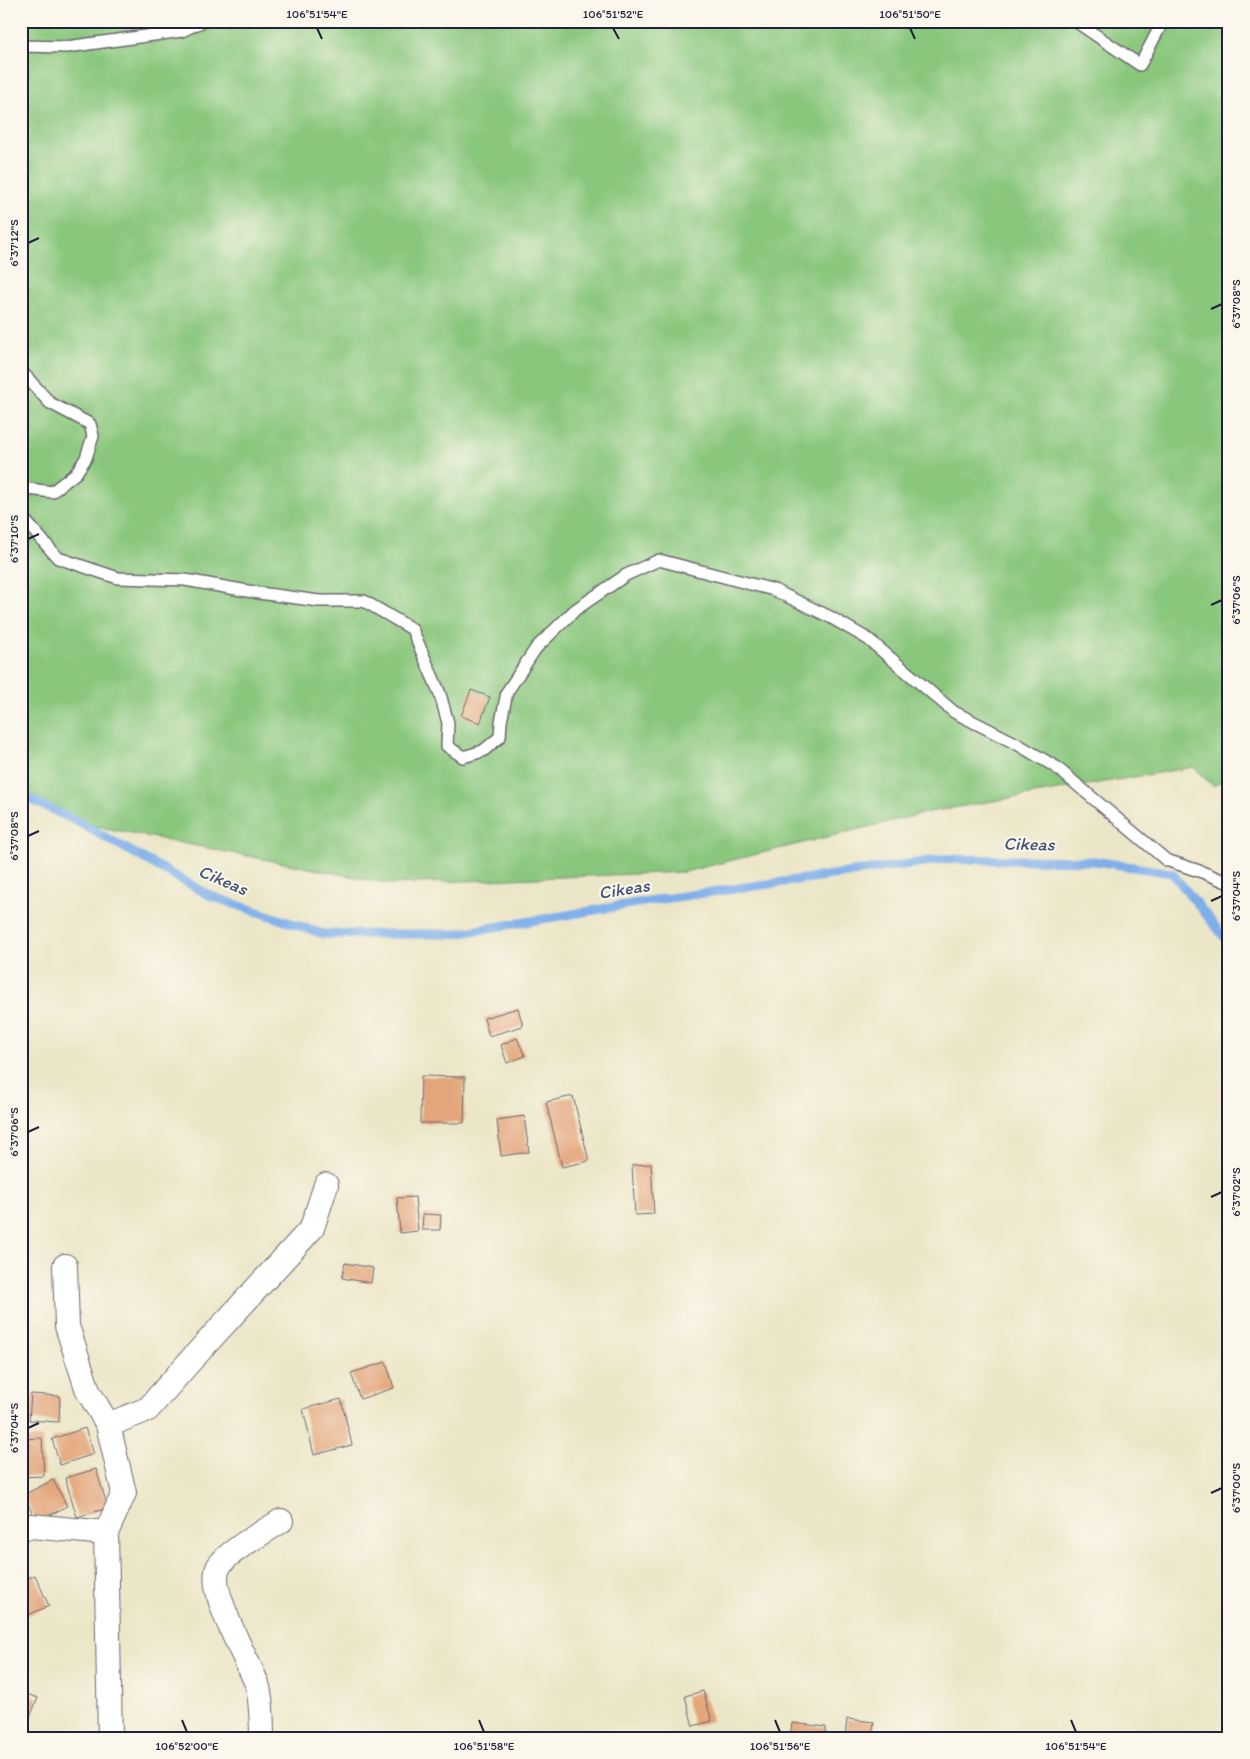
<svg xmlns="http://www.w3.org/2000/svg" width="1250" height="1759" viewBox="0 0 1250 1759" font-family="Itim,sans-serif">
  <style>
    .green { fill: #89c77d; stroke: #56745c }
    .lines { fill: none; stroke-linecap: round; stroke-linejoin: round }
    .stream { stroke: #7fafea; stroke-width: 9 }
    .building { fill: #e3a67c }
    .lane-casing { stroke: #69676c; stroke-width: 14 }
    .street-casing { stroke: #69676c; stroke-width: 26 }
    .lane { stroke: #fff; stroke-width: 11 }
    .street { stroke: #fff; stroke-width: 24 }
    .ticks { fill: none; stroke: #22223b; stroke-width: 2 }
    .labels { text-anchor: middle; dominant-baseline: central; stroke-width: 4; stroke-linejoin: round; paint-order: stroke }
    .water-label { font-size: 18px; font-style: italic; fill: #435378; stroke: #fbf7ec }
    .neatline { fill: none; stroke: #22223b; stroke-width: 2 }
    .ticks-label { font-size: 12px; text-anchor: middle; fill: #22223b }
  </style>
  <rect width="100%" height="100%" fill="#fbf7ec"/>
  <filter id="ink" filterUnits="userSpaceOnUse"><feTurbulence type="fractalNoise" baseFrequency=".02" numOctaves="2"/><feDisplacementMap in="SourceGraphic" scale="10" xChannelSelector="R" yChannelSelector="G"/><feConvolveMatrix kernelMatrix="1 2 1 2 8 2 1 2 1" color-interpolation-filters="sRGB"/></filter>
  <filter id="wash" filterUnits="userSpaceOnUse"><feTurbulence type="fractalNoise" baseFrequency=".0096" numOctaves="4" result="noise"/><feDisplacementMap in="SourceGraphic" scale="20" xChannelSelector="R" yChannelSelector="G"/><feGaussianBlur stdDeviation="1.12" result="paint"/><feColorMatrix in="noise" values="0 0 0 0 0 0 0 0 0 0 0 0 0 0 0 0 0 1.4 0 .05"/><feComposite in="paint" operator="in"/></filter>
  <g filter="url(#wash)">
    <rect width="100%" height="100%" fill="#ece6c8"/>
    <path class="green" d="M21 21H1229V778L1213 786 1193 767 929 812 684 872 390 884 80 823 21 795Z"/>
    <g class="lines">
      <path class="stream" d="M21 795 80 823 211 896 323 934H454L655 900 945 859 1094 861 1172 873 1229 943"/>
    </g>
    <g id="blocks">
      <path class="building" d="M471 690 490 697 480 723 461 716Z
        M518 1008 523 1026 489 1036 484 1018Z
        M517 1038 525 1056 507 1063 501 1045Z
        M421 1076 465 1077 464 1123H420Z
        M573 1096 589 1161 562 1167 546 1102Z
        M524 1116 529 1152 501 1156 497 1120Z
        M651 1164 654 1214 635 1215 632 1165Z
        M415 1197 418 1231 400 1233 397 1198Z
        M423 1214 441 1215 440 1230H422Z
        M345 1263 373 1268 371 1283 342 1278Z
        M386 1362 394 1388 360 1399 351 1373Z
        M31 1394 60 1396 59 1422 29 1420Z
        M341 1399 352 1445 314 1455 303 1409Z
        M85 1428 94 1454 60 1465 52 1439Z
        M42 1438 44 1476 21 1477V1439Z
        M96 1469 108 1508 77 1517 65 1478Z
        M53 1480 67 1506 37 1522 23 1495Z
        M35 1575 49 1606 21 1618V1581Z
        M703 1691 712 1721 693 1726 685 1696Z
        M21 1692 38 1698 27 1724 21 1722Z
        M847 1719 874 1722 872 1738H845Z
        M792 1723 826 1727 824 1738H790Z"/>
    </g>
  </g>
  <g filter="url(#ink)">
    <use href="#blocks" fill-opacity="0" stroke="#69676c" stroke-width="1"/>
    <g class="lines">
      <g class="lane-casing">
        <path id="lane" d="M1075 21 1140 65 1163 21
          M21 46 67 47 182 31 203 21
          M21 371 50 403 90 424 93 436 86 458 76 473 52 492 21 488
          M21 516 58 558 118 578 185 580 259 593 319 601H364L412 629 440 694 448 723 447 746 463 757 483 751 500 737 501 722 507 692 536 648 575 610 626 575 659 560 774 590 830 617 868 639 954 712 1017 744 1056 767 1166 860 1202 872 1229 883"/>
      </g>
      <g class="street-casing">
        <path id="street" d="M65 1266 67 1326 88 1391 108 1425 124 1493 106 1533 110 1738
          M108 1425 148 1409 191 1360 312 1228 326 1185
          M21 1528 31 1526 106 1533
          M262 1738C262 1725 261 1696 257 1684 248 1660 205 1588 219 1566 228 1551 266 1531 281 1521"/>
      </g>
      <use href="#lane" class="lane"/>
      <use href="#street" class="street"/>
    </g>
  </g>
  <path class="ticks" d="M317 28 322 39M613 28 619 39M910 28 915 39M28 243 39 238M1211 309 1222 304M28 539 39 534M1211 605 1222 600M28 836 39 831M1211 901 1222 896M28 1132 39 1127M1211 1197 1222 1192M28 1428 39 1423M1211 1493 1222 1488M182 1720 187 1732M479 1720 484 1732M775 1720 780 1732M1071 1720 1076 1732"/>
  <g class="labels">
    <g class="water-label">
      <text transform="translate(1029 844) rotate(1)">Cikeas</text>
      <text transform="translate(223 880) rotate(23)">Cikeas</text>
      <text transform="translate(624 889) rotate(-9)">Cikeas</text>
    </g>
  </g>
  <rect width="1250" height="1759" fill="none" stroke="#fbf7ec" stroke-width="55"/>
  <rect x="28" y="28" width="1194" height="1704" class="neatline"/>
  <g class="ticks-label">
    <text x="317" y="18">106°51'54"E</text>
    <text x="613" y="18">106°51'52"E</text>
    <text x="910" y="18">106°51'50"E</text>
    <text transform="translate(14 243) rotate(-90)" y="4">6°37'12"S</text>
    <text transform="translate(1236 304) rotate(-90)" y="4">6°37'08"S</text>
    <text transform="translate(14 539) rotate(-90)" y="4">6°37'10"S</text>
    <text transform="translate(1236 600) rotate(-90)" y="4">6°37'06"S</text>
    <text transform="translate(14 836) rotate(-90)" y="4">6°37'08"S</text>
    <text transform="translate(1236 896) rotate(-90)" y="4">6°37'04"S</text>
    <text transform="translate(14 1132) rotate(-90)" y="4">6°37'06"S</text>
    <text transform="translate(1236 1192) rotate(-90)" y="4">6°37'02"S</text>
    <text transform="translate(14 1428) rotate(-90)" y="4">6°37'04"S</text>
    <text transform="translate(1236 1488) rotate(-90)" y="4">6°37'00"S</text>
    <text x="187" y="1750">106°52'00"E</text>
    <text x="484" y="1750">106°51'58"E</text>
    <text x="780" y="1750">106°51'56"E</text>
    <text x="1076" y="1750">106°51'54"E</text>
  </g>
</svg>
